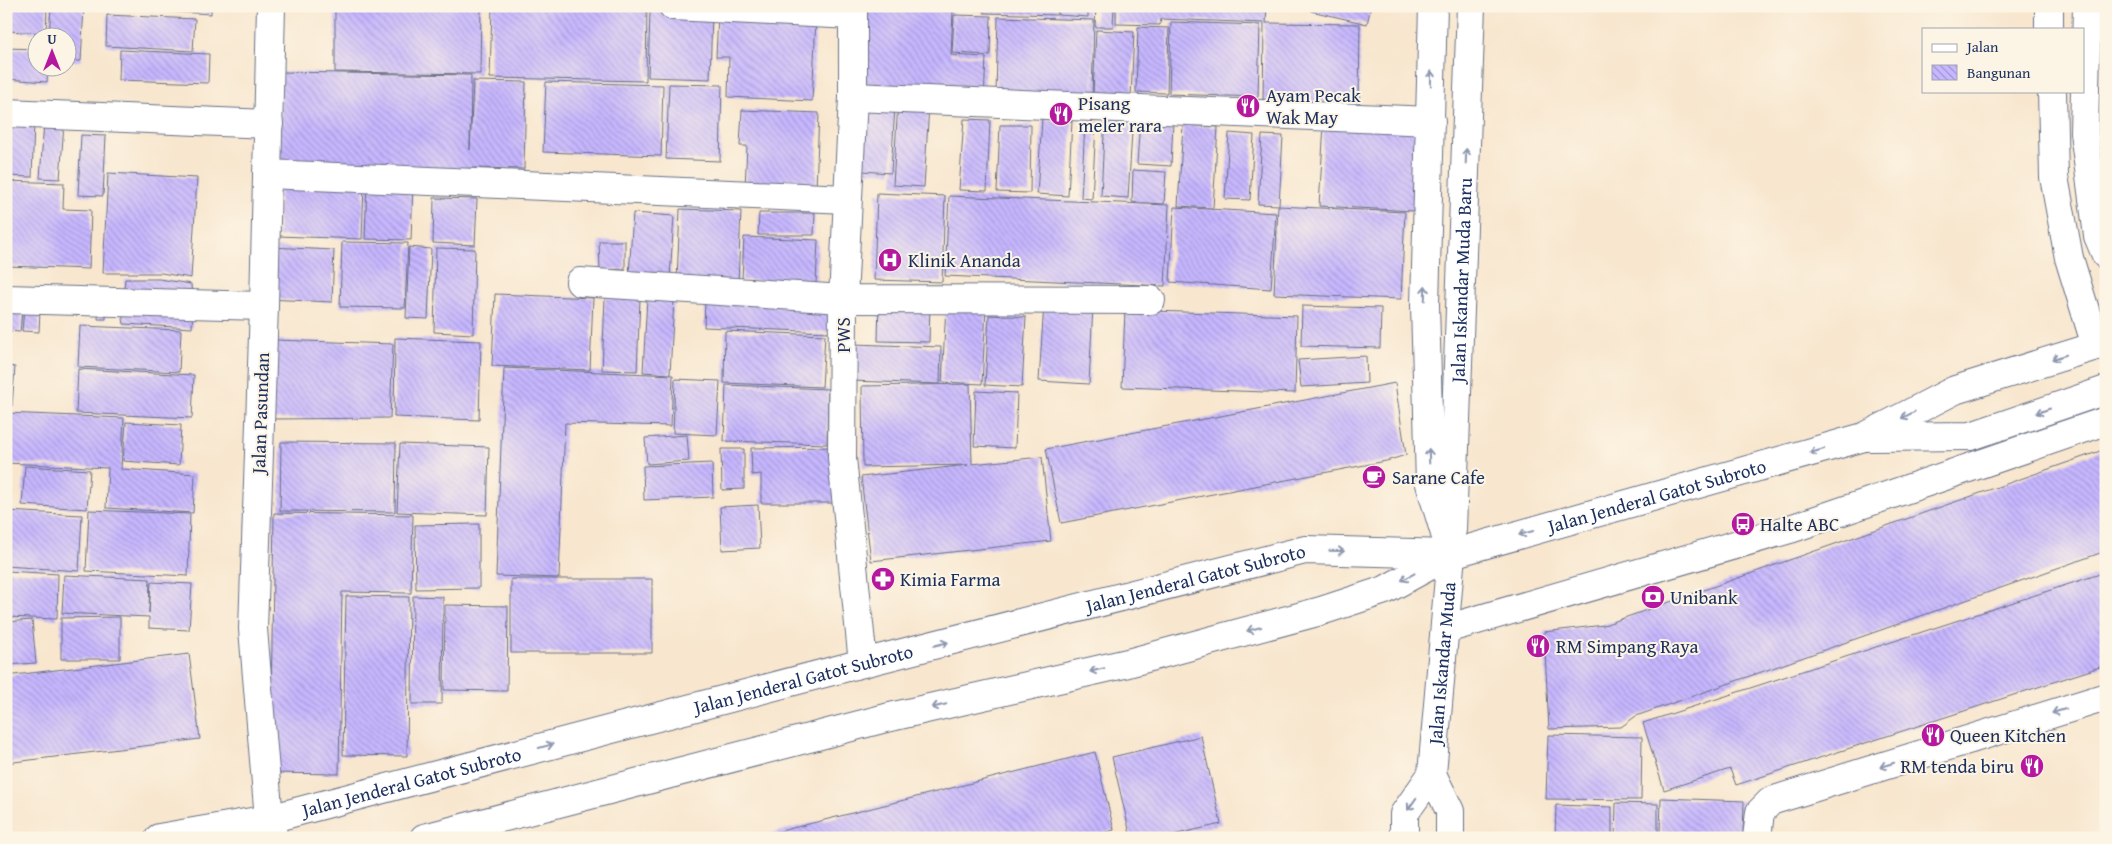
<svg xmlns="http://www.w3.org/2000/svg" width="2112" height="844" viewBox="0 0 2112 844" font-family="'Gentium Book Plus',serif">
  <style>
    .building { fill: url(#building-back-hatch) }
    .lines { fill: none; stroke-linecap: round; stroke-linejoin: round }
    .minor-casing { stroke: #686f85; stroke-width: 30 }
    .major-casing { stroke: #686f85; stroke-width: 30 }
    .minor { stroke: #fff; stroke-width: 28 }
    .major { stroke: #fff; stroke-width: 28 }
    .oneway { stroke: #8d97ae }
    .labels { text-anchor: middle; dominant-baseline: central; stroke-width: 4; stroke-linejoin: round; paint-order: stroke }
    .poi-label { font-size: 19px; fill: #1b2f5e; stroke: #fcf5e5; text-anchor: start }
    .street-label { font-size: 19px; fill: #1b2f5e; stroke: #fcf5e5 }
  </style>
  <defs>
    <pattern id="building-back-hatch" width="6" height="6" patternUnits="userSpaceOnUse" patternTransform="scale(1.25)"><rect width="6" height="6" fill="#c7b7ff"/><path d="M-1 5l2 2M0 0l6 6M5-1l2 2" fill="none" stroke="#a195d2"/></pattern>
  </defs>
  <rect width="100%" height="100%" fill="#fcf5e5"/>
  <filter id="ink" filterUnits="userSpaceOnUse"><feTurbulence type="fractalNoise" baseFrequency=".02" numOctaves="2"/><feDisplacementMap in="SourceGraphic" scale="10" xChannelSelector="R" yChannelSelector="G"/><feConvolveMatrix kernelMatrix="1 2 1 2 8 2 1 2 1" color-interpolation-filters="sRGB"/></filter>
  <filter id="wash" filterUnits="userSpaceOnUse"><feTurbulence type="fractalNoise" baseFrequency=".0096" numOctaves="4" result="noise"/><feDisplacementMap in="SourceGraphic" scale="20" xChannelSelector="R" yChannelSelector="G"/><feGaussianBlur stdDeviation="1.12" result="paint"/><feColorMatrix in="noise" values="0 0 0 0 0 0 0 0 0 0 0 0 0 0 0 0 0 1.4 0 .05"/><feComposite in="paint" operator="in"/></filter>
  <g filter="url(#wash)">
    <rect width="100%" height="100%" fill="#f8e6ce"/>
    <g id="blocks">
      <path class="building" d="M8 6H47L46 33 6 31Z
        M51 6H84L81 61H68V38H49Z
        M148 6H211V14L148 10Z
        M335 6H481L480 74 335 72Z
        M492 6H647L646 81 490 78Z
        M866 6H945V11H953L951 55 986 57 984 99 862 94Z
        M948 6H982V10L948 9Z
        M984 6H1057V15L984 13Z
        M1059 6H1088V17L1058 15Z
        M1096 6H1114L1113 27H1095Z
        M1116 6H1267L1266 23 1360 24 1359 105 1263 103 1264 23 1161 19 1160 25 1116 24Z
        M1307 6H1371L1367 24 1311 11Z
        M650 11 712 12 710 79 648 77Z
        M107 15 195 19 193 51 106 46Z
        M718 15 816 19 812 101 728 97 729 57H716Z
        M954 15 991 16 990 55 952 53Z
        M998 17 1094 20 1092 97 996 94Z
        M1171 22 1260 25 1258 97 1169 94Z
        M1138 27 1169 28 1167 93 1136 92Z
        M1096 30 1134 32 1131 97 1093 95Z
        M6 48 38 49V68H48L47 82 6 79Z
        M120 50 209 54 208 83 119 80Z
        M281 72 471 75 470 150 473 81 526 82 524 169 470 168V173L280 170Z
        M546 82 663 85 661 156 543 152Z
        M669 84 722 85 720 161 666 159Z
        M898 102 929 105 924 187 893 185Z
        M866 103 895 106 891 173 862 171Z
        M742 110 819 113 816 189 745 187 747 146H740Z
        M1105 114 1133 115 1128 198 1101 196Z
        M964 119 990 120 987 191 959 190Z
        M1042 119 1072 121 1068 196 1037 194Z
        M1140 119 1173 121 1171 166 1137 164Z
        M9 121 34 123 32 177 6 176V146Z
        M44 122 64 123 60 179 40 178Z
        M1085 124 1096 125 1092 199 1081 198Z
        M1324 124 1419 129 1414 211 1319 206Z
        M1000 125H1031L1030 193 997 192Z
        M1183 125 1218 127 1213 208 1178 206Z
        M1229 133 1254 135 1250 200 1225 199Z
        M81 135 106 136 103 196 78 195Z
        M1262 135 1283 136 1279 205 1258 204Z
        M1133 170 1166 172 1164 204 1132 202Z
        M108 173 197 178 191 278 161 273H103Z
        M6 181 64 183 63 209 91 210 89 269 6 266Z
        M280 181 364 184 362 239 278 236Z
        M367 181 413 182 411 240 365 239Z
        M877 193 945 196 942 282 874 280Z
        M949 196 1169 205 1165 286 945 276Z
        M434 198 477 199 475 245 433 243Z
        M1278 206 1405 212 1401 299 1274 294Z
        M1174 207 1276 213 1271 289 1170 282Z
        M680 209 741 211 738 283 677 281Z
        M633 213 674 216 670 278 629 276Z
        M759 213H815L814 235H758Z
        M744 237 818 240 816 283 742 280Z
        M599 241H625V269L600 270Z
        M342 242 408 243 405 308 340 307Z
        M269 247 334 250 332 302 266 299Z
        M409 247 431 249 428 319 406 318Z
        M436 248 475 249 473 334 434 332Z
        M125 279H159L191 284 192 300 123 298Z
        M495 294 593 298 590 370 492 366Z
        M605 298H640L637 371 602 370Z
        M647 298 674 299 670 374 643 372Z
        M879 300 930 301 929 342 878 341Z
        M705 301 830 306 829 332 704 327Z
        M1044 304 1093 306 1089 384 1039 381Z
        M121 306 193 308 192 328 124 324Z
        M946 306 986 308 982 384 942 382Z
        M1302 306 1381 308 1380 348 1301 346Z
        M99 308 106 309V319H98Z
        M24 309 40 310 39 332 22 331Z
        M6 310H22L20 332 7 331Z
        M1125 310 1297 316 1295 393 1122 387Z
        M989 315 1026 317 1022 387 985 385Z
        M80 326 181 330 179 372 78 367Z
        M725 331 825 335 822 387 724 383Z
        M395 338 481 341 479 420 394 417Z
        M275 340 393 344 390 418 273 419Z
        M852 344 941 347 940 384 850 381Z
        M1366 356 1367 383 1301 387 1298 360Z
        M6 366 15 367 12 406H6Z
        M504 368 673 375 671 426 565 423 559 578 496 576Z
        M78 369 194 375 192 418 76 413Z
        M675 379 720 381 717 435 673 433Z
        M1395 383 1406 455 1386 461 1061 523 1046 449Z
        M970 384 972 464 1042 457 1051 541 871 561 861 477 968 465 863 467 862 386Z
        M726 385 828 389 827 444 724 441Z
        M976 391 1017 393 1015 448 974 446Z
        M6 413 124 418 121 469 195 474 193 513 106 508 108 468 6 463Z
        M126 422 181 425 179 465 123 461Z
        M687 435 689 461 647 464 645 438Z
        M281 442 396 443 395 512 280 511Z
        M400 444 489 447 487 515 397 512Z
        M837 447V503H761V474L752 475 751 448Z
        M721 449H744V489L722 490Z
        M2106 449V551L1636 716 1621 727 1549 729 1544 632 1604 625Z
        M712 463 713 497 644 500 643 466Z
        M25 466 90 470 87 509 22 505Z
        M758 505 760 548 722 550 720 507Z
        M89 510 190 514 188 576 86 571Z
        M6 511 82 515 79 571 6 566Z
        M274 513 413 515 411 593 342 592 339 774 270 773Z
        M479 524V588L416 589 415 525Z
        M6 571 58 574 57 619 6 617Z
        M2106 572V665L1736 785 1730 769 1664 790 1643 723Z
        M64 575 150 579 149 613 151 582 192 584 189 630 149 628V617L62 613Z
        M511 579H652V653H511Z
        M346 596 409 597 407 756 343 755Z
        M413 596 443 597 442 704H412Z
        M445 605 508 606 507 691 444 690Z
        M120 617V659H61V618Z
        M32 620 36 663 6 665V622Z
        M189 654 200 739 6 763V676Z
        M1548 735 1642 737 1641 800 1546 799Z
        M1201 736 1221 824 1160 838H1131L1112 757Z
        M1095 752 1114 830 1085 838H753Z
        M1661 798 1744 801 1743 836 1660 833Z
        M1616 803 1658 804V838H1615Z
        M1556 805 1612 807V838H1555Z"/>
    </g>
  </g>
  <g filter="url(#ink)">
    <use href="#blocks" fill-opacity="0" stroke="#686f85" stroke-width="1"/>
    <g class="lines">
      <g class="minor-casing">
        <g id="minor">
          <path d="M271 6 264 306 253 629 269 819 274 838"/>
          <path d="M673 6 852 15"/>
          <path d="M853 6V97L843 299 842 458 863 663"/>
          <path d="M1433 6 1425 305 1430 484 1451 554"/>
          <path d="M2049 6V29"/>
          <path d="M2087 6 2084 132 2098 236 2106 255"/>
          <path d="M2052 91 2054 177 2069 258 2096 346"/>
          <path d="M853 97 1431 121"/>
          <path d="M6 113 269 124"/>
          <path d="M267 174 847 199"/>
          <path d="M580 282 843 299 1151 300"/>
          <path d="M6 299 264 306"/>
          <path id="s1" d="M1452 530 1471 6"/>
          <path d="M1446 629 1793 528 2106 421"/>
          <path d="M1757 838 1760 812 1771 801 2106 697"/>
        </g>
      </g>
      <g class="major-casing">
        <g id="major">
          <path d="M1870 437 1971 436 2106 390"/>
          <path d="M1432 774 1450 811V838"/>
          <path id="s2" d="M159 838 269 819 863 663 1305 550 1449 554"/>
          <path id="s3" d="M424 838 886 718 1128 663 1321 611 1385 590 1451 554 1864 437 1955 390 2106 343"/>
          <path id="s4" d="M1404 838V814L1432 774 1451 554"/>
        </g>
      </g>
      <use href="#minor" class="minor"/>
      <use href="#major" class="major"/>
    </g>
    <defs><path id="oneway-shaft" d="M-6 0H5M1.5-3L5.5 0L1.5 3" fill="none" stroke-width="1.6" stroke-linecap="round" stroke-linejoin="round" transform="scale(1.25)"/></defs>
    <g class="oneway">
      <use href="#oneway-shaft" transform="translate(1431 78) rotate(-89)"/>
      <use href="#oneway-shaft" transform="translate(1466 156) rotate(-88)"/>
      <use href="#oneway-shaft" transform="translate(1425 293) rotate(-88)"/>
      <use href="#oneway-shaft" transform="translate(2059 357) rotate(162)"/>
      <use href="#oneway-shaft" transform="translate(2043 411) rotate(161)"/>
      <use href="#oneway-shaft" transform="translate(1908 415) rotate(153)"/>
      <use href="#oneway-shaft" transform="translate(1817 451) rotate(164)"/>
      <use href="#oneway-shaft" transform="translate(1429 456) rotate(-92)"/>
      <use href="#oneway-shaft" transform="translate(1526 533) rotate(164)"/>
      <use href="#oneway-shaft" transform="translate(1337 551) rotate(1)"/>
      <use href="#oneway-shaft" transform="translate(1408 577) rotate(151)"/>
      <use href="#oneway-shaft" transform="translate(1254 629) rotate(165)"/>
      <use href="#oneway-shaft" transform="translate(941 644) rotate(-14)"/>
      <use href="#oneway-shaft" transform="translate(1097 670) rotate(167)"/>
      <use href="#oneway-shaft" transform="translate(939 706) rotate(167)"/>
      <use href="#oneway-shaft" transform="translate(2059 711) rotate(163)"/>
      <use href="#oneway-shaft" transform="translate(546 746) rotate(-15)"/>
      <use href="#oneway-shaft" transform="translate(1887 765) rotate(163)"/>
      <use href="#oneway-shaft" transform="translate(1412 804) rotate(125)"/>
    </g>
  </g>
  <defs>
    <g id="restaurant-disc" transform="scale(1.25)"><circle r="9.5" fill="#b5179e" stroke="#fcf5e5"/><path d="M-5-6h1v4h1v-4h1v4h1v-4h1v5L-1.5 .5V6h-2V.5L-5-1ZM5-6V6H3V1.5H1.5Q1.5-4 5-6Z" fill="#fff"/></g>
    <g id="hospital-disc" transform="scale(1.25)"><circle r="9.5" fill="#b5179e" stroke="#fcf5e5"/><path d="M-5-5h3v3.5h4V-5h3V5h-3V1.5h-4V5h-3Z" fill="#fff"/></g>
    <g id="cafe-disc" transform="scale(1.25)"><circle r="9.5" fill="#b5179e" stroke="#fcf5e5"/><path d="M-5.5-4.5H6V0H3Q3 3.5 0 3.5H-2.5Q-5.5 3.5-5.5 0ZM3-3.2v2h1.7v-2ZM-6 4.5H4V6H-6Z" fill="#fff"/></g>
    <g id="bus-disc" transform="scale(1.25)"><circle r="9.5" fill="#b5179e" stroke="#fcf5e5"/><path d="M-5-6H5V4H4V6H2V4H-2V6H-4V4H-5ZM-3.5-4V0h7V-4ZM-3.5 1.2v1.5H-2V1.2ZM2 1.2v1.5H3.5V1.2Z" fill="#fff"/></g>
    <g id="pharmacy-disc" transform="scale(1.25)"><circle r="9.5" fill="#b5179e" stroke="#fcf5e5"/><path d="M-2-6h4v4h4v4h-4v4h-4v-4h-4v-4h4Z" fill="#fff"/></g>
    <g id="bank-disc" transform="scale(1.25)"><circle r="9.5" fill="#b5179e" stroke="#fcf5e5"/><path d="M-6-4H6V4H-6ZM0-2.3a2.3 2.3 0 1 0 0 4.6a2.3 2.3 0 1 0 0-4.6Z" fill="#fff"/></g>
  </defs>
  <g fill-rule="evenodd">
    <use href="#restaurant-disc" x="1248" y="106"/>
    <use href="#restaurant-disc" x="1061" y="114"/>
    <use href="#hospital-disc" x="890" y="260"/>
    <use href="#cafe-disc" x="1374" y="477"/>
    <use href="#bus-disc" x="1743" y="524"/>
    <use href="#pharmacy-disc" x="883" y="579"/>
    <use href="#bank-disc" x="1653" y="597"/>
    <use href="#restaurant-disc" x="1538" y="646"/>
    <use href="#restaurant-disc" x="1933" y="735"/>
    <use href="#restaurant-disc" x="2032" y="766"/>
  </g>
  <g class="labels">
    <g class="poi-label">
      <text x="1266" y="95">Ayam Pecak<tspan x="1266" dy="22">Wak May</tspan></text>
      <text x="1078" y="103">Pisang<tspan x="1078" dy="22">meler rara</tspan></text>
      <text x="908" y="260">Klinik Ananda</text>
      <text x="1392" y="477">Sarane Cafe</text>
      <text x="1760" y="524">Halte ABC</text>
      <text x="900" y="579">Kimia Farma</text>
      <text x="1670" y="597">Unibank</text>
      <text x="1556" y="646">RM Simpang Raya</text>
      <text x="1950" y="735">Queen Kitchen</text>
      <text x="2014" y="766" text-anchor="end">RM tenda biru</text>
    </g>
    <g class="street-label">
      <text stroke="none"><textPath href="#s1" startOffset="250">Jalan Iskandar Muda Baru</textPath></text>
      <text transform="translate(843 335) rotate(-90)">PWS</text>
      <text transform="translate(260 413) rotate(-88)">Jalan Pasundan</text>
      <text stroke="none"><textPath href="#s3" startOffset="1282">Jalan Jenderal Gatot Subroto</textPath></text>
      <text stroke="none"><textPath href="#s2" startOffset="1069">Jalan Jenderal Gatot Subroto</textPath></text>
      <text stroke="none"><textPath href="#s4" startOffset="184">Jalan Iskandar Muda</textPath></text>
      <text stroke="none"><textPath href="#s2" startOffset="664">Jalan Jenderal Gatot Subroto</textPath></text>
      <text stroke="none"><textPath href="#s2" startOffset="259">Jalan Jenderal Gatot Subroto</textPath></text>
    </g>
  </g>
  <rect width="2112" height="844" fill="none" stroke="#fcf5e5" stroke-width="25"/>
  <rect x="1922" y="28" width="162" height="65" fill="#fcf5e5" stroke="#a2a6af"/>
  <rect x="1932" y="44" width="25" height="8" fill="#ffffff" stroke="#a2a6af"/>
  <text x="1967" y="52" font-size="15" fill="#1b2f5e">Jalan</text>
  <rect x="1932" y="65" width="25" height="15" fill="url(#building-back-hatch)" stroke="#a2a6af"/>
  <text x="1967" y="78" font-size="15" fill="#1b2f5e">Bangunan</text>
  <g transform="translate(52 52)"><circle r="24" fill="#fcf5e5" stroke="#a2a6af"/>
  <path d="M0-4L9 19L0 12L-9 19Z" fill="#b5179e"/>
  <text y="-8" font-size="14" font-weight="bold" text-anchor="middle" fill="#1b2f5e">U</text>
  </g>
</svg>
